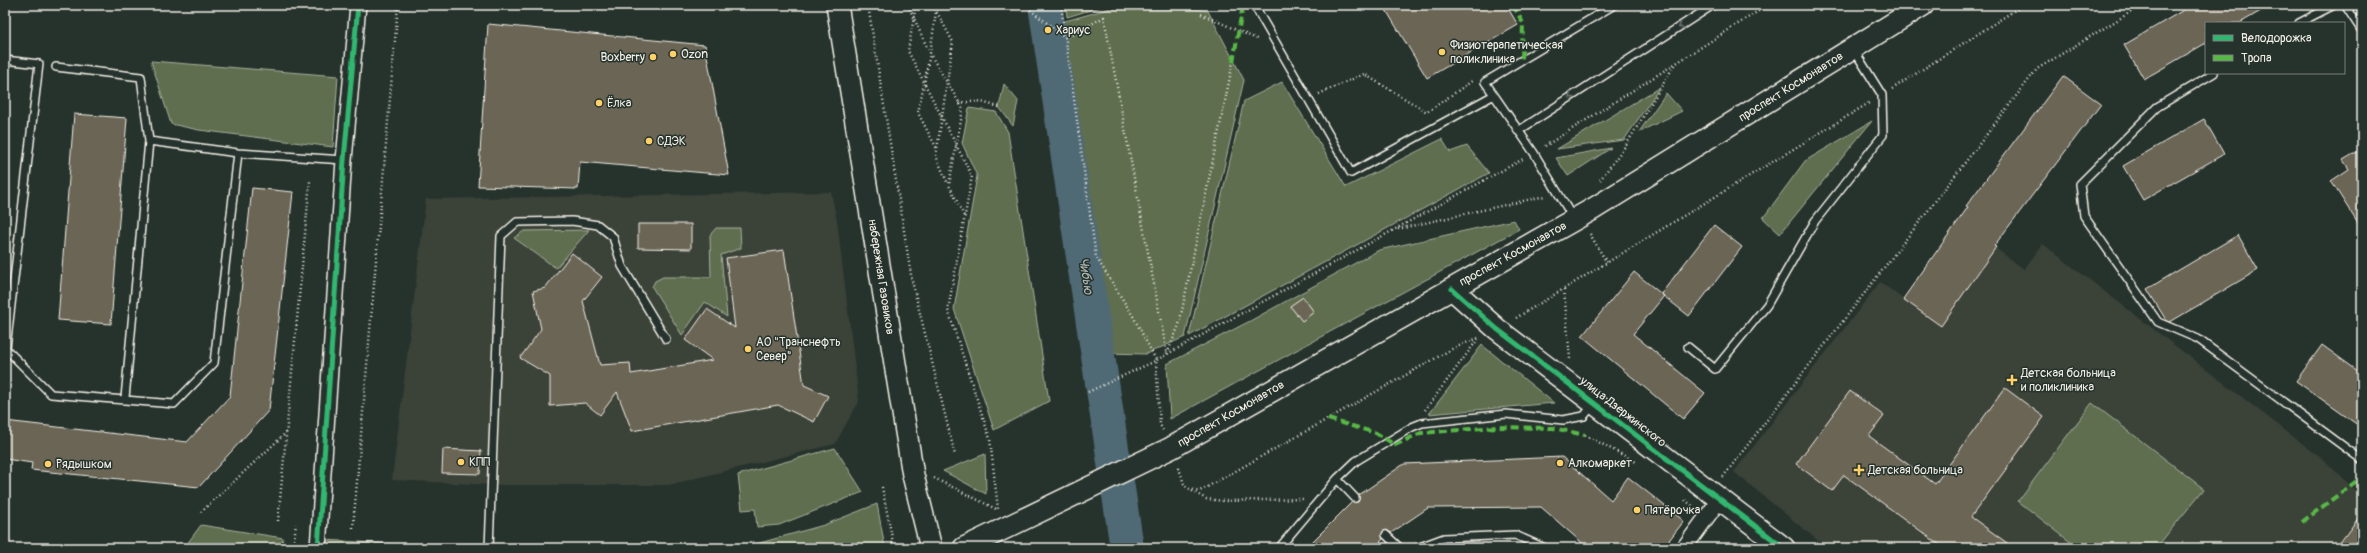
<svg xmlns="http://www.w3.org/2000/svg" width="2367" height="553" viewBox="0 0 2367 553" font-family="Pangolin,sans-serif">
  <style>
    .built { fill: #3b4239 }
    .green { fill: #5e6e50; stroke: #a9b09c }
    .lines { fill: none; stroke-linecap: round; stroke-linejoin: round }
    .river { stroke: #4f6b75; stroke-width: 34 }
    .building { fill: #6b6554; stroke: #f4f1e8 }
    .lane-casing { stroke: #f4f1e8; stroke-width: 10 }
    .street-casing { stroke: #f4f1e8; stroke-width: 18 }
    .secondary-casing { stroke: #f4f1e8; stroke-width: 24 }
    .path { stroke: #f4f1e8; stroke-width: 2.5; stroke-dasharray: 1 3; stroke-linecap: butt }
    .lane { stroke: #26332d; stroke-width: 7 }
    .street { stroke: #26332d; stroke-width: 15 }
    .secondary { stroke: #26332d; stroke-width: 21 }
    .quiet { stroke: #58b947; stroke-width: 4; stroke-dasharray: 8 4; stroke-linecap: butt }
    .cycleway-casing { stroke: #26332d; stroke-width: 8 }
    .cycleway { stroke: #33b770; stroke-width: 5 }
    .oneway { stroke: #6e766e }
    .poi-dot { fill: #ffd166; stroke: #26332d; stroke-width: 1.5 }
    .labels { text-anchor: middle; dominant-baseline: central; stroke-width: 3; stroke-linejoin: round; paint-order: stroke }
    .poi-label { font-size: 12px; fill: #f4f1e8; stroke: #26332d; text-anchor: start }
    .street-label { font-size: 12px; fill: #f4f1e8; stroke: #26332d }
    .water-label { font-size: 13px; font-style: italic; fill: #b2bbba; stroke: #26332d }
  </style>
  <rect width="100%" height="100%" fill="#26332d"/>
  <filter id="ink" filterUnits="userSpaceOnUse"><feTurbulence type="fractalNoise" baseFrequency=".025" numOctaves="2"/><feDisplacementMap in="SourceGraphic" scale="8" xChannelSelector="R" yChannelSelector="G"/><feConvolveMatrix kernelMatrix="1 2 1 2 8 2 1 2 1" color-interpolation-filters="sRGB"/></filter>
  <g filter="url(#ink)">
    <path class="built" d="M831 192 837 221 859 401 835 444 668 485H492L392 480 426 199Z
      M1958 221 2024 269 2043 244 2325 461 2362 497V513L2336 548H1827L1734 472 1880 282 1903 299Z"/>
    <path class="green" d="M1066 5H1107L1067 17Z
      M1122 5H1160L1208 11 1244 80 1185 337 1146 354 1106 353 1069 113 1058 23Z
      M151 61 338 76 333 147 199 130 171 124Z
      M1282 82 1346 187 1442 139 1450 152 1467 146 1489 173 1189 336 1244 101Z
      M1004 84 1018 101 1013 126 999 107Z
      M1660 87 1624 140 1557 149Z
      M1666 93 1682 111 1639 132Z
      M969 108 996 112 1008 132 1049 401 994 430 954 309 977 176 962 143Z
      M1872 121 1780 234 1763 218 1805 161Z
      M1611 148 1568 176 1556 158Z
      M1514 220 1519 229 1170 419 1167 364 1250 321 1379 250Z
      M716 228H740L741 248 721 255 727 317 705 302 682 335 652 287 655 281 663 277H711L710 235Z
      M589 230 556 268 514 238 524 231Z
      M1482 345 1554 403 1429 414Z
      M2092 403 2204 489 2156 548H2078L2018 501Z
      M835 448 863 492 779 525 757 527 755 509 742 510 738 475Z
      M985 454 986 494 943 471Z
      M877 504 885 548H742L824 525Z
      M201 525 283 538 281 548H184Z
      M325 540 455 548H324Z"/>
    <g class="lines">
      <path class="river" d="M1045 5 1127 548"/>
    </g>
    <path class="building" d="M1383 5H1506L1518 25 1427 78Z
      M2192 5H2271L2240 23H2206V43L2144 79 2124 45Z
      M488 24 705 45 729 175 580 162 578 189 478 186Z
      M2063 76 2101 104 1994 246 1996 247 1941 326 1903 299 1968 207 1966 206Z
      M74 114 127 118 111 324 58 320Z
      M2204 119 2224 154 2143 200 2123 166Z
      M2362 149V230L2331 181 2349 169 2343 160Z
      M252 188 293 192 269 410 199 487 31 470 32 463 5 459V421L187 442 230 396Z
      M638 224H691V249L638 248Z
      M1714 225 1742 247 1689 316 1661 294Z
      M2238 235 2258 270 2170 322 2166 320 2147 289Z
      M784 250 804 385 828 396 814 422 778 405 632 431 617 392 600 415 585 403 550 406V376L520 358 541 329 533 291 545 288 572 253 602 277 583 301 600 365 630 363 631 374 713 360 685 340 707 309 735 328 726 258Z
      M1634 272 1664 296 1633 334 1705 393 1683 419 1582 336Z
      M1303 297 1314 312 1302 321 1290 306Z
      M2322 345 2362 374V428L2296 381Z
      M2005 388 2044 417 1971 517 2014 548H1944L1844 475 1832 491 1796 464 1850 391 1884 416 1869 436 1935 484Z
      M443 449 481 451 480 474 442 473Z
      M1562 457 1611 500 1628 477 1684 521 1663 548H1588L1541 507 1428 508 1391 533 1387 530 1383 531V539L1374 548H1306L1352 502H1358L1359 495 1404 464Z
      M2362 513V548H2336Z"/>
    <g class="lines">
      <g class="lane-casing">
        <path id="lane" d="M1254 5 1351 173 1494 95
          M2345 5 2362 31
          M2299 23 2334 5
          M5 60 39 64 6 348
          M56 67 141 77 149 141 238 153 344 160
          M2214 73 2157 107 2080 184 2084 216 2158 322 2198 339 2362 460
          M1518 131 1713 5
          M1573 218 1534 153 1485 82 1614 5
          M1688 347 1715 369 1767 305 1815 221 1883 135 1882 95 1854 50
          M5 348 51 394 174 404 214 363 238 153
          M125 398 149 141
          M1337 479 1355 498
          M1386 535 1400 548
          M489 548 501 236 517 222 572 221 598 225 613 237 622 266 666 339
          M1279 548 1337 479 1356 461 1412 427 1422 423 1506 414 1563 420 1584 416 1593 405
          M1417 548 1444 538 1515 535 1545 548"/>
      </g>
      <g class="street-casing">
        <path id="street" d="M318 548 344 160 358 5
          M1684 548 1720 499"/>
      </g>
      <g class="secondary-casing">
        <path id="secondary" d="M837 5 913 475 931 548
          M1452 289 1497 329 1784 548
          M964 548 1171 448 1593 209 1923 5"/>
      </g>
      <path class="path" d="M868 5 912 281 955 455
        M908 5 930 54 918 113 937 149
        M916 5 908 51 972 176 948 310 990 439 998 509
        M933 5 953 42 936 156 948 184
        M937 5 930 54 963 109 949 185 964 216
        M1024 5 1066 38 1104 17 1167 354 1179 325 1233 62
        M1061 5 1096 257 1133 316 1156 360 1160 425 1163 430
        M1201 14 1259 40
        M1892 89 2023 5
        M1319 94 1364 74 1427 112 1472 81
        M959 103 978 101 999 107
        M1545 146 1768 5
        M1600 180 1626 145 1675 64
        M1398 229 1545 196
        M1590 234 1607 263
        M1564 290 1570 359
        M1516 318 1869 103
        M1088 392 1153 362 1523 159
        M1425 410 1478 339
        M1585 435 1636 462
        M1178 468C1186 480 1178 489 1200 491L1452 349 1478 338
        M1723 477 2037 69 2142 5
        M934 478 998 510
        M882 487 894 548
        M1192 491 1206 499 1224 501 1303 499
        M1685 500 1694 507
        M201 512 287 432
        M278 521 310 181
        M353 528 398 5
        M293 548 296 524"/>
      <use href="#lane" class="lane"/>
      <use href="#street" class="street"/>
      <use href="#secondary" class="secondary"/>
      <path class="quiet" d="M1513 5 1523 23 1522 60
        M1233 62 1243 5
        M1328 419 1376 433 1395 445 1421 433 1496 427 1553 428 1585 435
        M2302 522 2362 477"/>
      <g class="cycleway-casing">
        <path id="cycleway" d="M1452 289 1497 329 1784 548
          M318 548 344 160 358 5"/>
      </g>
      <use href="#cycleway" class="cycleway"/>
    </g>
    <defs><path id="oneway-chevron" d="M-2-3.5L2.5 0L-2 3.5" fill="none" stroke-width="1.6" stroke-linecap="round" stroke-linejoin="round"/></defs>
    <g class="oneway">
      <use href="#oneway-chevron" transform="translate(1681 26) rotate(147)"/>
      <use href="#oneway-chevron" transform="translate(1571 96) rotate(147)"/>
    </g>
  </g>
  <g class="poi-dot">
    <circle cx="1048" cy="30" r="4"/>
    <circle cx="1442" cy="52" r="4"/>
    <circle cx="673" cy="54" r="4"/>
    <circle cx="653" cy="57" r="4"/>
    <circle cx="599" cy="103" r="4"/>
    <circle cx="649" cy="141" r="4"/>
    <circle cx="748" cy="349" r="4"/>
    <path d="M2010 374h4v4h4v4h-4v4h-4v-4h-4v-4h4z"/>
    <circle cx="461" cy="462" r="4"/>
    <circle cx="1560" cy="463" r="4"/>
    <circle cx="48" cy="464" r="4"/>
    <path d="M1857 464h4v4h4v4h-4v4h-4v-4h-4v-4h4z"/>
    <circle cx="1637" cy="510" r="4"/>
  </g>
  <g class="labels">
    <g class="poi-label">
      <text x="1056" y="30">Хариус</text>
      <text x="1450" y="45">Физиотерапетическая<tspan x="1450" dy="14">поликлиника</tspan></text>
      <text x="681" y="54">Ozon</text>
      <text x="645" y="57" text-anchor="end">Boxberry</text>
      <text x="607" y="103">Ёлка</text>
      <text x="657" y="141">СДЭК</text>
      <text x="756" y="342">АО "Транснефть<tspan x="756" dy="14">Север"</tspan></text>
      <text x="2021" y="373">Детская больница<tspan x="2021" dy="14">и поликлиника</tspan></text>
      <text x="469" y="462">КПП</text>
      <text x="1568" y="463">Алкомаркет</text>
      <text x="56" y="464">Рядышком</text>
      <text x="1868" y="470">Детская больница</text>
      <text x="1645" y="510">Пятёрочка</text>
    </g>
    <g class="street-label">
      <text transform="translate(1791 87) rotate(-32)">проспект Космонавтов</text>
      <text transform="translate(1513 254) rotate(-29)">проспект Космонавтов</text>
      <text transform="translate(881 277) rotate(81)">набережная Газовиков</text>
      <text transform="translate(1623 412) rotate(38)">улица Дзержинского</text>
      <text transform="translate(1231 414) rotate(-30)">проспект Космонавтов</text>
    </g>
    <g class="water-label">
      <text transform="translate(1086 276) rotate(81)">Чибью</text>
    </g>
  </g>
  <rect width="2367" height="553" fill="none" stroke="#26332d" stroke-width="20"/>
  <rect x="10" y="10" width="2347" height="533" fill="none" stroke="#f4f1e8" stroke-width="1.5" filter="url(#ink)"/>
  <rect x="2205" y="22" width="140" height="52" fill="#26332d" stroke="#787f78"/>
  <rect x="2213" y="35" width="20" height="6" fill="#33b770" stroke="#787f78"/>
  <text x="2241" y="42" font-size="12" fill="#f4f1e8">Велодорожка</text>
  <rect x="2213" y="55" width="20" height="6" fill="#58b947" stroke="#787f78"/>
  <text x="2241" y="62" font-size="12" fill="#f4f1e8">Тропа</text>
</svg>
